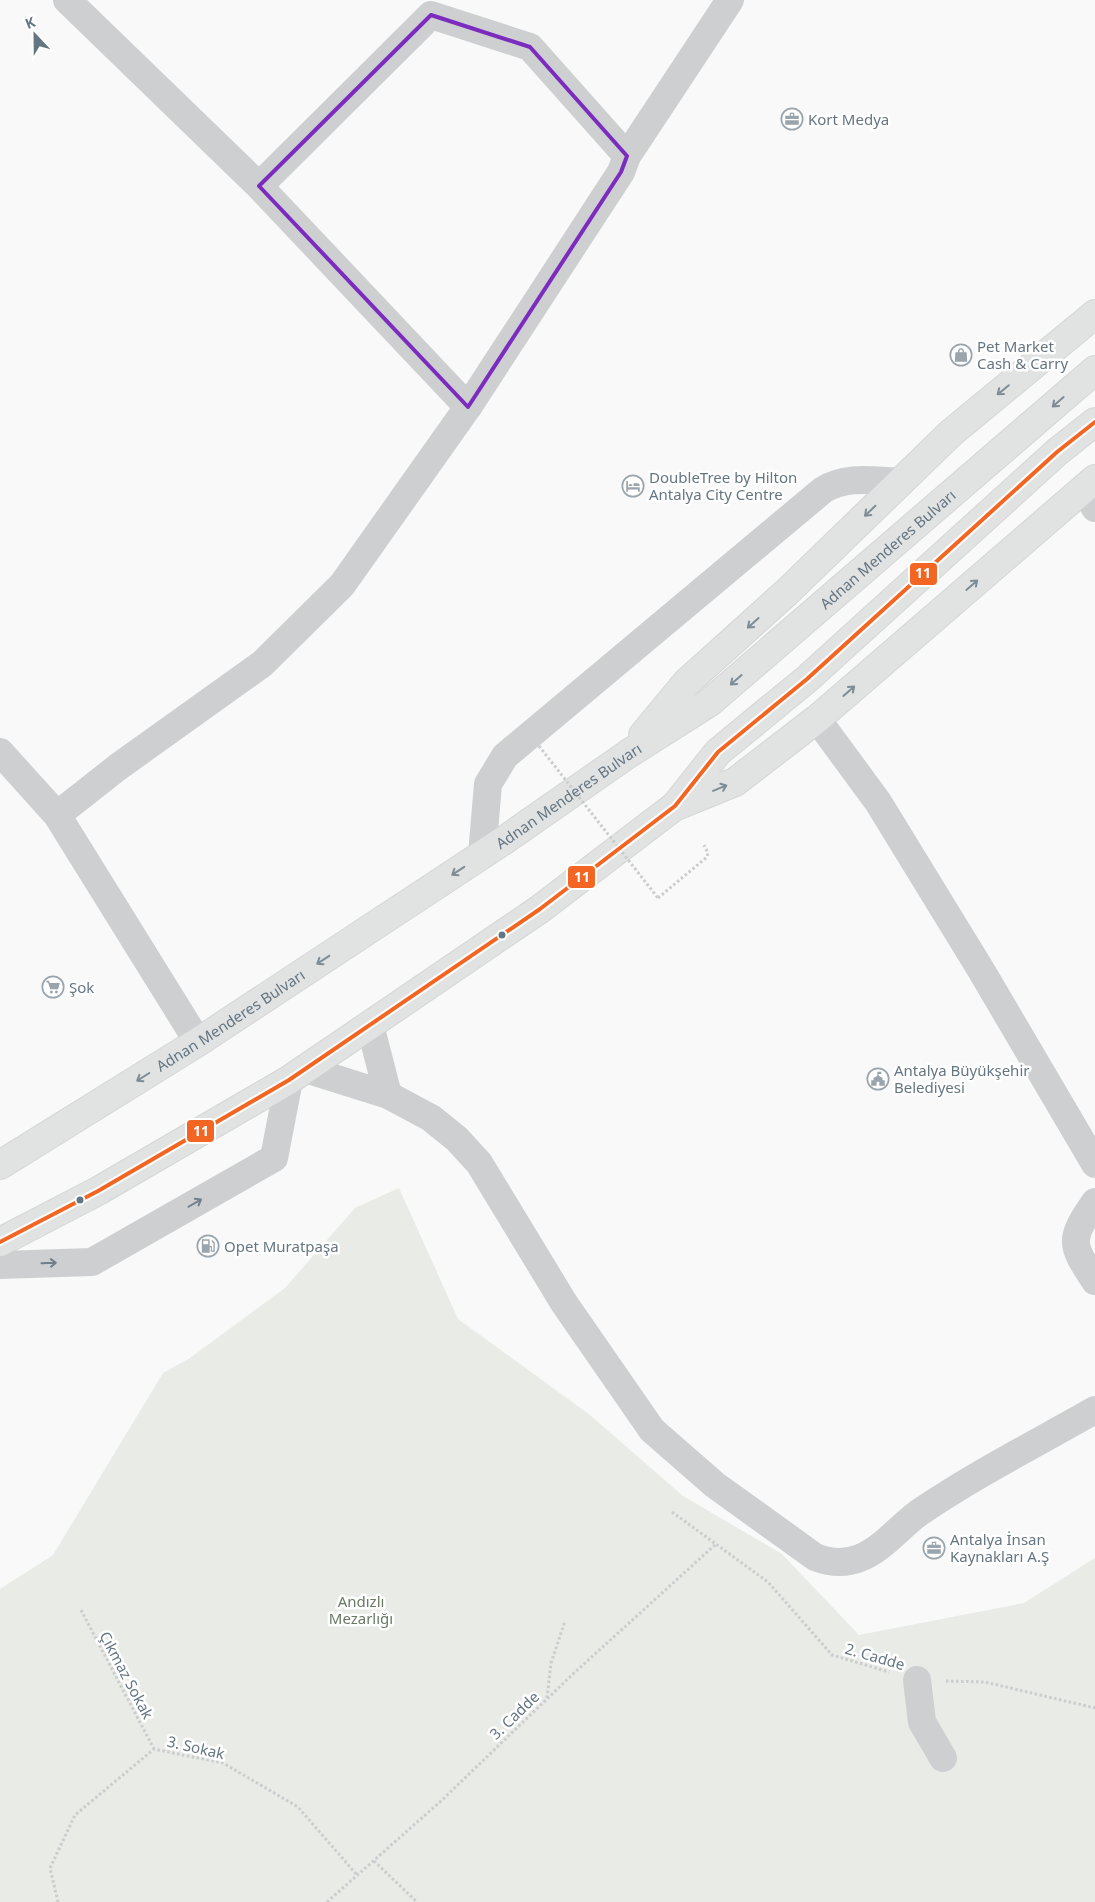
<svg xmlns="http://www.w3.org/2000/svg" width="1095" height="1902" viewBox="0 0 1095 1902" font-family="'Noto Sans',sans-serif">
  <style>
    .green { fill: #e8ebe6 }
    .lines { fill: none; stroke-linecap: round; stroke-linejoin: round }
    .major-casing { stroke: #d5d6d7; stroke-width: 30 }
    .path { stroke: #cbcccd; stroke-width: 3; stroke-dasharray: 2.5 2.5; stroke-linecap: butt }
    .minor { stroke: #cecfd0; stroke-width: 28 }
    .major { stroke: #e1e2e2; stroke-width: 28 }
    .path-bridge { stroke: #cbcccd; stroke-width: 3; stroke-dasharray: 2.5 2.5; stroke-linecap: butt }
    .bus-1-casing { stroke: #fff; stroke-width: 8 }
    .bus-1 { stroke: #f26522; stroke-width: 4 }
    .oneway { stroke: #7e8c96 }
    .oneway2 { stroke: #707f8b }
    .marked { fill: none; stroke: #7b2cbf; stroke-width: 4; stroke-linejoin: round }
    .bus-dot { fill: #657683; stroke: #fff; stroke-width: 2 }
    .labels { text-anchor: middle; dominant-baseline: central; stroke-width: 5; stroke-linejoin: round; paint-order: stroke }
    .poi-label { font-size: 15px; fill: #657683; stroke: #fff; text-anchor: start }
    .street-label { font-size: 15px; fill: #657683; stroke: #fff }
    .park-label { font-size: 15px; fill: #687a64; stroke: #fff }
    .line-badge { stroke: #fff; stroke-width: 2 }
    .badge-label { font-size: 14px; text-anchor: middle; font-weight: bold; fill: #fff }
  </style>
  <rect width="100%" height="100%" fill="#f9f9f9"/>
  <path class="green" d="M399 1188 458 1319 590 1415 683 1496 782 1554 859 1635 1024 1603 1095 1558V1902H0V1589L53 1555 163 1373 190 1358 285 1288 355 1208Z"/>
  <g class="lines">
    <g class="major-casing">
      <g id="major">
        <path d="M643 735 686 683 787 592 951 433 1095 314"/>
        <path d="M676 806 735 782 817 719 1095 479"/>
        <path id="s1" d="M0 1165 198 1042 506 839 628 754 710 702 1095 370"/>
        <path d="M0 1242 98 1191 289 1080 540 909 675 806 718 752 807 679 1057 452 1095 422"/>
      </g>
    </g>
    <path class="path" d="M658 898 707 857 708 853 704 845
      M672 1512 768 1582 832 1655 889 1672
      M81 1610 154 1749
      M946 1681 985 1682 1095 1708
      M547 1698 551 1663 565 1621
      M374 1861 417 1902
      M58 1902 50 1868 75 1815 154 1749 223 1763 298 1807 357 1875
      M327 1902 441 1801 573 1674 716 1544"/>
    <path class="minor" d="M67 0 259 186 468 407
      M259 186 431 15 530 47 627 156
      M1084 488 1095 508
      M817 719 878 802 981 970 1095 1164
      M0 752 57 815
      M482 855 488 784 505 756 823 490C847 475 874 481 901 482
      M370 1025 388 1095
      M198 1042 57 815 118 767 262 664 342 585 468 407 621 172 627 156 730 0
      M305 1069 388 1095 431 1118 457 1139 479 1163 564 1303 652 1430 715 1485 815 1557C830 1563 845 1564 860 1558 883 1549 900 1526 920 1512 976 1474 1037 1443 1095 1410
      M1095 1202C1069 1240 1070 1243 1095 1281
      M0 1265 92 1262 274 1158 289 1080
      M917 1680 922 1722 943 1758"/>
    <use href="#major" class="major"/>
    <path class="path-bridge" d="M539 746 658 898"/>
    <g class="bus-1-casing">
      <path id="bus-1" d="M0 1242 98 1191 289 1080 540 909 675 806 718 752 807 679 1057 452 1095 422"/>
    </g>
    <use href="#bus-1" class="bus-1"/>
  </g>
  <defs><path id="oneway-shaft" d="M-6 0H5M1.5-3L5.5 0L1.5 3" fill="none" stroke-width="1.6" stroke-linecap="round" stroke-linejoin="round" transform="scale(1.25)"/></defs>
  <g class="oneway">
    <use href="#oneway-shaft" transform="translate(1003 390) rotate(141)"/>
    <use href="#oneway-shaft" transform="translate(1058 402) rotate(139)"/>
    <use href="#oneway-shaft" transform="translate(870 511) rotate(136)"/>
    <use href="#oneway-shaft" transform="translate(972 585) rotate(-41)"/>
    <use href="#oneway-shaft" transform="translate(753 623) rotate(138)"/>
    <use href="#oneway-shaft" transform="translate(736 680) rotate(139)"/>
    <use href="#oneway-shaft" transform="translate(849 691) rotate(-41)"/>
    <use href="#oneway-shaft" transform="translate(720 788) rotate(-22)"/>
    <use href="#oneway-shaft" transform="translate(458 871) rotate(147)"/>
    <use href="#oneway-shaft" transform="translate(323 960) rotate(147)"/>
    <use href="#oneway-shaft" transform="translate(143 1077) rotate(148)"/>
  </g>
  <g class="oneway2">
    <use href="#oneway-shaft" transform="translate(195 1203) rotate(-30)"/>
    <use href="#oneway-shaft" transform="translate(49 1263) rotate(-2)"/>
  </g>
  <path class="marked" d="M431 15 530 47 627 156 621 172 468 407 259 186Z"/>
  <defs>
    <g id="office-ring" transform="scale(1.125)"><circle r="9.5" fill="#fff" stroke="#99a4ac" stroke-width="1.5"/><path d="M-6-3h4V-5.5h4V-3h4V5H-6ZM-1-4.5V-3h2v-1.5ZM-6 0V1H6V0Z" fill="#99a4ac"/></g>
    <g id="shop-ring" transform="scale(1.125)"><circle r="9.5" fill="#fff" stroke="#99a4ac" stroke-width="1.5"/><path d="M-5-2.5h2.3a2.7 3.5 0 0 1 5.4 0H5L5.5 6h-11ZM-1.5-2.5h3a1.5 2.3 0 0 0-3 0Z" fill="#99a4ac"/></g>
    <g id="hotel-ring" transform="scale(1.125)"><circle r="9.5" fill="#fff" stroke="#99a4ac" stroke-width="1.5"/><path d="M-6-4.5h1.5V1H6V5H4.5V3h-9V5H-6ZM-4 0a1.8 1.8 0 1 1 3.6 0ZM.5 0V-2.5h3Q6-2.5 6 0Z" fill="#99a4ac"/></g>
    <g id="supermarket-ring" transform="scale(1.125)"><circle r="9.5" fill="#fff" stroke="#99a4ac" stroke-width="1.5"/><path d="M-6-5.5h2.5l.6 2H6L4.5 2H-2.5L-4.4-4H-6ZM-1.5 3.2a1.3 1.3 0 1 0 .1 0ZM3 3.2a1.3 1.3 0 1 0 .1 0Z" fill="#99a4ac"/></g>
    <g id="civic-ring" transform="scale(1.125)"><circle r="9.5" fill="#fff" stroke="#99a4ac" stroke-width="1.5"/><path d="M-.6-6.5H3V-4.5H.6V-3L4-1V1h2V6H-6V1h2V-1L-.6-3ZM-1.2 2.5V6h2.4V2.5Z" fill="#99a4ac"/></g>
    <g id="fuel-ring" transform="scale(1.125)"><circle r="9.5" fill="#fff" stroke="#99a4ac" stroke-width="1.5"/><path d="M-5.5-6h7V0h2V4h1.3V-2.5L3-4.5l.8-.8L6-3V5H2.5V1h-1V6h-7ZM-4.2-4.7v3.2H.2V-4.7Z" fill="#99a4ac"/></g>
  </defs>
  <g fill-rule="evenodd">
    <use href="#office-ring" x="792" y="119"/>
    <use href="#shop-ring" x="961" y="355"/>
    <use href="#hotel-ring" x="633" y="486"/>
    <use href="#supermarket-ring" x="53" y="987"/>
    <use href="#civic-ring" x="878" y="1079"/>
    <use href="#fuel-ring" x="208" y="1246"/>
    <use href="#office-ring" x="934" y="1548"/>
  </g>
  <g class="bus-dot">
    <circle cx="502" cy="935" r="4.5"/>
    <circle cx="80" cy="1200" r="4.5"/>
  </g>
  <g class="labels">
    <g class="poi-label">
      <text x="808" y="119">Kort Medya</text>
      <text x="977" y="346">Pet Market<tspan x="977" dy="17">Cash &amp; Carry</tspan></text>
      <text x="649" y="477">DoubleTree by Hilton<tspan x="649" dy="17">Antalya City Centre</tspan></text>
      <text x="69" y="987">Şok</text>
      <text x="894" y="1070">Antalya Büyükşehir<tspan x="894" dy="17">Belediyesi</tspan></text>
      <text x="224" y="1246">Opet Muratpaşa</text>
      <text x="950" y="1539">Antalya İnsan<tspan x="950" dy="17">Kaynakları A.Ş</tspan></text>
    </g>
    <g class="street-label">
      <text stroke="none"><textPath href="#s1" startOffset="1082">Adnan Menderes Bulvarı</textPath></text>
      <text stroke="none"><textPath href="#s1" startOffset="678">Adnan Menderes Bulvarı</textPath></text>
      <text stroke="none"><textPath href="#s1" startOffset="272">Adnan Menderes Bulvarı</textPath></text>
      <text transform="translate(875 1656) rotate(16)">2. Cadde</text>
      <text transform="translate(127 1675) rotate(62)">Çıkmaz Sokak</text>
      <text transform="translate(514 1715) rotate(-44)">3. Cadde</text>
      <text transform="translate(196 1747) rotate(13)">3. Sokak</text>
    </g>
    <g class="park-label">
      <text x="361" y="1601">Andızlı<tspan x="361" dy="17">Mezarlığı</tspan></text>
    </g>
  </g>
  <g class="line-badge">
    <rect x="909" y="562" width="29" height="24" rx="5" fill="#f26522"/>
    <rect x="567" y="865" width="29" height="24" rx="5" fill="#f26522"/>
    <rect x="186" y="1119" width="29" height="24" rx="5" fill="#f26522"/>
  </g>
  <g class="badge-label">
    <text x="923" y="578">11</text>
    <text x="582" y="882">11</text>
    <text x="201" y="1136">11</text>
  </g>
  <g transform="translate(35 35) rotate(338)" stroke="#ffffff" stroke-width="4" paint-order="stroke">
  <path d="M0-4L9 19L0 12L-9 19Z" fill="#657683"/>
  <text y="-8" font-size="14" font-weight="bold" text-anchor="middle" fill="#657683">K</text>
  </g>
</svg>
